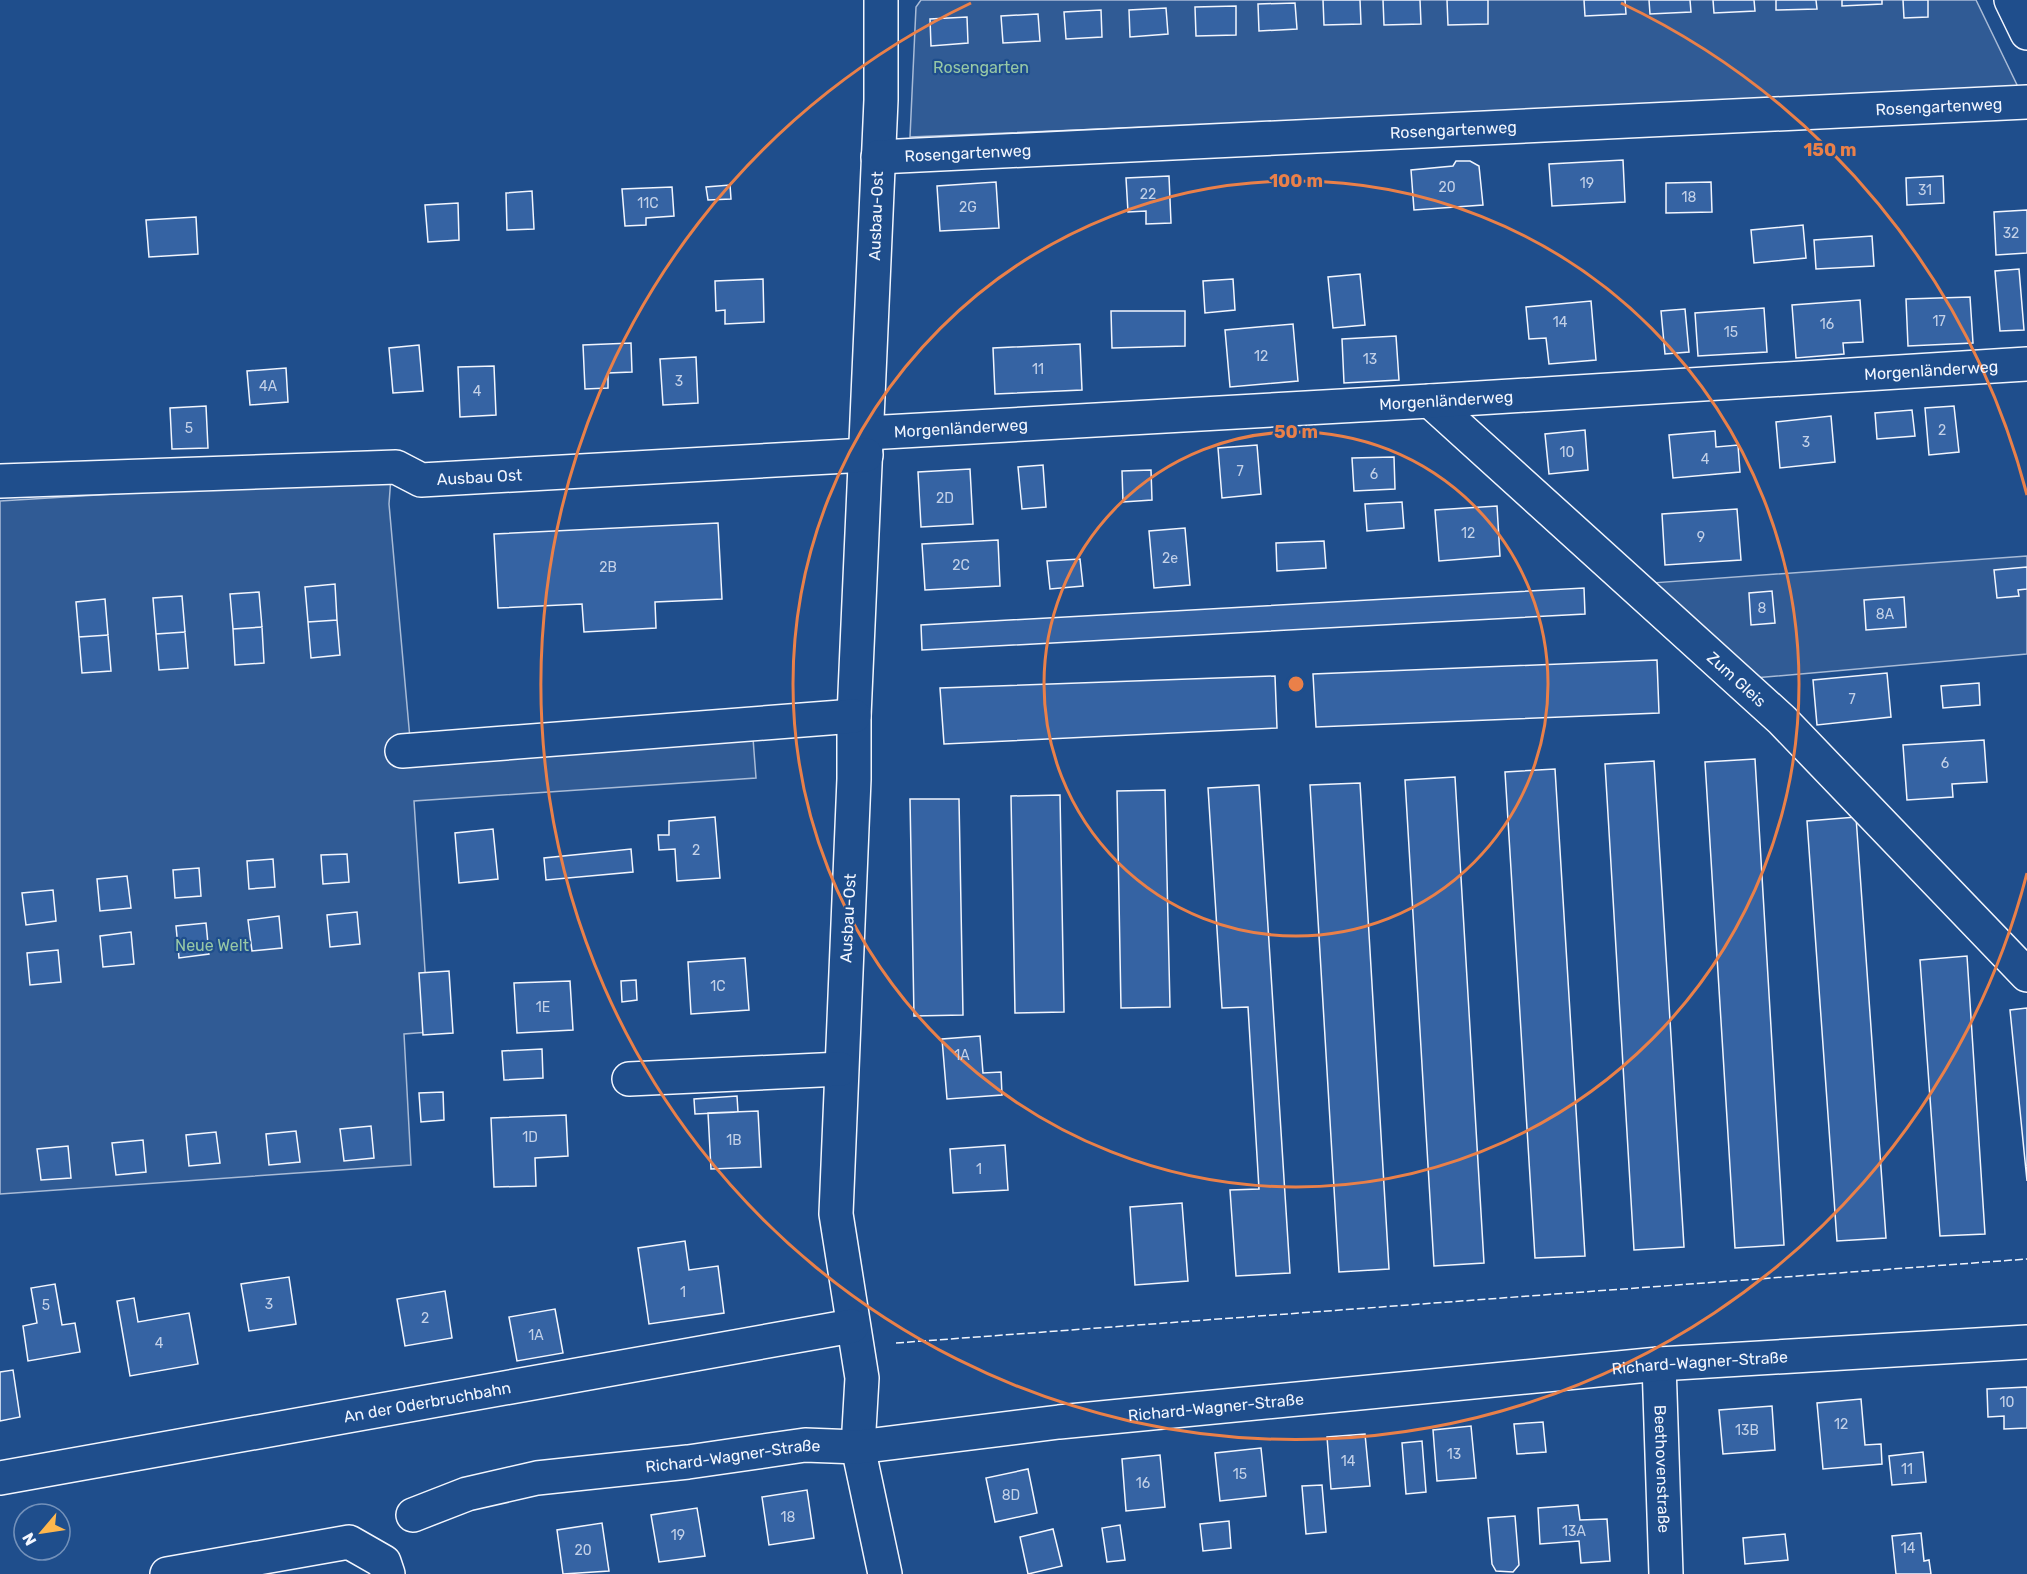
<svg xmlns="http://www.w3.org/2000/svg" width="2027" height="1574" viewBox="0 0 2027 1574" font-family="Rubik,sans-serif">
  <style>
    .built { fill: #305b95; stroke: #a8bbd7; stroke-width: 1.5 }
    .building { fill: #3563a3; stroke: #f2f6ff; stroke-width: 1.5 }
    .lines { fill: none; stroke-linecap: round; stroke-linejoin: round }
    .minor-casing { stroke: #f2f6ff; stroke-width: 36 }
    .minor { stroke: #1f4e8c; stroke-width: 33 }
    .fence { stroke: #f2f6ff; stroke-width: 1.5; stroke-dasharray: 8 3; stroke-linecap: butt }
    .ring { fill: none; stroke: #ea8049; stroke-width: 3 }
    .labels { text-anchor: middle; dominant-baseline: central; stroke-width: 4.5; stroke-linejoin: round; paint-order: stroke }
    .number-label { font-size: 14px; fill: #c3d1e8 }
    .park-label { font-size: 16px; fill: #97c8a6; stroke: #1f4e8c }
    .street-label { font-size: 16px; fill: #f2f6ff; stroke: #1f4e8c }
    .centre { fill: #ea8049; stroke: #1f4e8c; stroke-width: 3 }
    .ring-label { font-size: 18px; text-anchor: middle; font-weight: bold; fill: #ea8049; stroke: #1f4e8c; stroke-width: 4.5; stroke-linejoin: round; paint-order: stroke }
  </style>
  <rect width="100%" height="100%" fill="#1f4e8c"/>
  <path class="built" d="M921 0H1976L2020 91 910 137 916 7Z
    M391 477 389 504 412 761 753 738 756 778 414 801 429 1032 404 1034 411 1165 0 1194V501Z
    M2027 556V654L1754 678 1651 583Z"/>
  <path class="building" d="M1323 0H1360L1361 24 1324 25Z
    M1383 0H1420L1421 24 1384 25Z
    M1447 0H1488V24L1448 25Z
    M1584 0H1625L1626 14 1585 16Z
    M1649 0H1690L1691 12 1650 14Z
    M1713 0H1754L1755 11 1714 13Z
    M1776 0H1816L1817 9 1776 10Z
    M1842 0H1882V4L1842 6Z
    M1903 0H1928V17L1904 18Z
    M1295 3 1297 29 1259 31 1258 4Z
    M1236 6V35L1196 36 1195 7Z
    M1166 8 1168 34 1130 37 1129 10Z
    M1101 10 1102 37 1066 39 1064 12Z
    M1038 14 1040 41 1003 43 1001 16Z
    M967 17 968 43 931 46 930 19Z
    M1623 160 1625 202 1552 206 1549 164Z
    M1456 161H1470L1479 166 1483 205 1414 210 1411 170 1453 166Z
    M1169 176 1171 223 1146 224V211L1128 212 1126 178Z
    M1943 176 1944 203 1907 205 1906 178Z
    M996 182 999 228 940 231 937 186Z
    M1711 182 1712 212 1666 213V183Z
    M730 185 731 199 708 200 706 187Z
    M672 187 674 216 646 218V225L625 226 622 189Z
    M532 191 534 229 507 230 506 193Z
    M458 203 459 240 428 242 425 205Z
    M2027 210V253L1996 255 1994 212Z
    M196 217 198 254 149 257 146 220Z
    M1803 225 1806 258 1754 263 1751 230Z
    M1872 236 1874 266 1816 269 1814 240Z
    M2019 269 2024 330 2000 331 1995 271Z
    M1360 274 1365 325 1333 328 1328 277Z
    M763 279 764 322 725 324V310L716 311 715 281Z
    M1233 279 1235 310 1205 313 1203 281Z
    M1970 297 1973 343 1908 346 1906 299Z
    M1860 300 1863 342 1843 343 1844 354 1796 358 1792 305Z
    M1591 301 1596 360 1549 364 1546 338 1529 339 1526 307Z
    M1764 308 1767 352 1698 356 1695 313Z
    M1685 309 1689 352 1665 354 1661 311Z
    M1111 311H1185V346L1112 348Z
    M1293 324 1298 381 1230 387 1225 330Z
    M1396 336 1399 380 1344 383 1342 339Z
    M631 343 632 372 608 373V388L585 389 583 345Z
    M1080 344 1082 390 995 394 993 348Z
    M419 345 423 391 393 393 389 348Z
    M696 357 698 403 663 405 660 359Z
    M494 366 496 415 460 417 458 367Z
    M286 368 288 402 250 405 247 371Z
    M206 406 208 448 172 449 170 408Z
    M1954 406 1959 452 1929 455 1925 408Z
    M1912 410 1915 436 1877 439 1875 413Z
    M1831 416 1835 462 1780 468 1776 422Z
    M1585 430 1588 470 1549 474 1545 434Z
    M1715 431 1716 447 1738 445 1740 472 1673 478 1669 435Z
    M1257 445 1261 494 1222 498 1218 448Z
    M1394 457 1395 489 1354 491 1352 458Z
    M1043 465 1046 507 1022 509 1018 467Z
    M970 469 973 524 921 527 918 472Z
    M1151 470 1152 500 1123 502 1122 471Z
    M1402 502 1404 528 1367 531 1365 504Z
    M1497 506 1500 556 1439 561 1435 510Z
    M1737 509 1741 560 1665 565 1662 514Z
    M718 523 722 599 655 602 656 628 584 632 582 604 498 608 494 534Z
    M1185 528 1190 585 1154 588 1149 531Z
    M998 540 1000 586 925 590 922 544Z
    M1324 541 1326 568 1277 571 1276 543Z
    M1080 559 1083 586 1050 589 1047 561Z
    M2027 567V589L2018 590 2019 596 1997 598 1994 570Z
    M335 584 337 620 308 622 305 587Z
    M1584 588 1585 614 922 650 921 625Z
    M1772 591 1775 623 1751 625 1749 593Z
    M259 592 262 627 233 629 230 594Z
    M182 596 185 632 156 634 153 598Z
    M1904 597 1906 627 1866 630 1864 600Z
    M105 599 108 635 79 637 76 602Z
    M337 620 340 655 311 658 308 622Z
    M262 627 264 663 235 665 233 629Z
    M185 632 188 668 159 670 156 634Z
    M108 635 111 671 82 673 79 637Z
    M1657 660 1659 713 1316 727 1313 674Z
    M1887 673 1891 717 1817 725 1813 680Z
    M1275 676 1277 728 944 744 940 688Z
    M1979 683 1980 705 1943 708 1941 686Z
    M1984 740 1987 782 1952 784 1953 797 1907 800 1903 745Z
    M1755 759 1784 1245 1735 1248 1705 762Z
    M1654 761 1684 1247 1634 1250 1605 764Z
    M1555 769 1585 1256 1535 1258 1505 772Z
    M1455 777 1484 1263 1434 1266 1405 780Z
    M1360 783 1389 1269 1339 1272 1310 785Z
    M1259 785 1290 1273 1236 1276 1230 1190 1259 1189 1248 1007 1222 1008 1208 788Z
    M1165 790 1170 1007 1121 1008 1117 791Z
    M1060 795 1064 1012 1015 1013 1011 796Z
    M910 799H959L963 1015 914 1016Z
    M715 817 720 878 677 881 675 849 659 850 658 835H669V821Z
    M1856 817 1886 1238 1837 1241 1807 821Z
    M493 829 498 879 459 883 455 833Z
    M631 849 633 872 546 880 544 858Z
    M347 854 349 882 323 884 321 855Z
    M273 859 275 887 249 889 247 861Z
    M199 868 201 896 175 898 173 870Z
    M127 876 131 908 100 911 97 879Z
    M53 890 56 921 26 925 22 893Z
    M357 912 360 944 330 947 327 915Z
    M279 916 282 948 252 951 248 920Z
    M206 923 209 954 179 958 176 926Z
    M131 932 134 964 103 967 100 936Z
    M58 950 61 982 30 985 27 953Z
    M1967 956 1985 1234 1940 1236 1920 960Z
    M745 958 749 1010 691 1014 688 962Z
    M449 971 453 1033 423 1035 419 973Z
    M636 980 637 1000 622 1002 621 981Z
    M570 981 573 1030 517 1033 514 983Z
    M2027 1008V1181L2010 1010Z
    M980 1036 983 1073 1001 1072 1002 1095 947 1099 942 1039Z
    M542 1049 543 1078 504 1080 502 1051Z
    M443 1092 444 1120 421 1122 419 1093Z
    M737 1096 738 1112 695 1114 694 1099Z
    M758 1111 761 1167 711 1169 708 1113Z
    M566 1115 568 1156 535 1158 536 1186 494 1187 491 1118Z
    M371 1126 374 1158 344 1161 340 1129Z
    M296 1131 300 1162 269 1165 266 1134Z
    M216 1132 220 1163 189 1166 186 1135Z
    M143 1140 146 1172 116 1175 112 1143Z
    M1005 1145 1008 1190 953 1193 950 1149Z
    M68 1146 71 1178 41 1180 37 1149Z
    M1182 1203 1188 1281 1135 1285 1130 1207Z
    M685 1241 689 1270 718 1266 724 1313 649 1324 638 1248Z
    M289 1277 296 1324 249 1331 241 1284Z
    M55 1284 62 1325 75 1323 80 1352 28 1361 23 1326 37 1323 31 1288Z
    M445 1291 452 1338 405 1346 397 1299Z
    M134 1298 138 1322 189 1313 198 1364 130 1376 117 1301Z
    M555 1309 563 1353 517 1361 509 1317Z
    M13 1370 20 1417 0 1421V1372Z
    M2027 1387V1428L2004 1429V1416L1988 1417 1987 1389Z
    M1861 1399 1865 1445 1881 1444 1882 1464 1823 1469 1817 1403Z
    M1772 1406 1775 1450 1723 1454 1719 1410Z
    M1543 1422 1546 1452 1517 1454 1514 1424Z
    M1471 1426 1476 1478 1437 1481 1433 1430Z
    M1365 1434 1370 1486 1331 1489 1327 1437Z
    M1422 1441 1426 1492 1406 1494 1402 1443Z
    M1261 1448 1266 1496 1220 1501 1215 1453Z
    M1923 1452 1926 1482 1892 1485 1889 1456Z
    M1160 1455 1165 1507 1126 1511 1122 1459Z
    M1028 1469 1037 1513 995 1522 986 1478Z
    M1322 1485 1326 1532 1306 1534 1302 1486Z
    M807 1490 814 1538 769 1545 762 1497Z
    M1578 1505 1580 1520 1607 1519 1610 1561 1581 1563 1579 1541 1540 1544 1538 1508Z
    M697 1508 705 1556 659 1562 651 1515Z
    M1515 1516 1519 1565 1513 1572 1496 1571 1492 1564 1488 1518Z
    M1229 1521 1231 1548 1203 1551 1200 1524Z
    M602 1523 609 1571 563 1574 557 1530Z
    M1120 1525 1125 1560 1107 1562 1102 1528Z
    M1053 1529 1062 1566 1028 1574 1020 1537Z
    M1921 1533 1924 1561 1929 1560 1931 1574H1896L1892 1536Z
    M1785 1534 1788 1560 1745 1564 1743 1538Z"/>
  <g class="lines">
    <g class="minor-casing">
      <g id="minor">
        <path d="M881 0V100L854 716V779L836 1214 862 1378 858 1447 885 1574"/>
        <path d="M2011 0 2027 33"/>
        <path id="s1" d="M878 157 2027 102"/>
        <path id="s2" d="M1430 401 1782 720 2027 975"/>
        <path id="s3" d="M867 433 1430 401 2027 364"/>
        <path id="s4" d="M0 481 396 467 421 480 866 455"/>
        <path d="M402 751 854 716"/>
        <path d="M629 1079 841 1069"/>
        <path id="s5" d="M1659 1364 1666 1574"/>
        <path id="s6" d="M0 1478 852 1326"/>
        <path id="s7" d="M413 1515 467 1494 537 1478 688 1462 805 1445 858 1447 1059 1422 1659 1364 2027 1342"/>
        <path d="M167 1574 349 1542 384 1562 388 1574"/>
      </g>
    </g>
    <use href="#minor" class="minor"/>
    <path class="fence" d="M896 1343 2027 1259"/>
  </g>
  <g class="ring">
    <circle cx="1296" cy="684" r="252"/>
    <circle cx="1296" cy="684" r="503"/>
    <path d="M2027 873A755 755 0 1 1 971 3M1621 3A755 755 0 0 1 2027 495"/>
  </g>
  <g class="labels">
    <g class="number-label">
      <text x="1587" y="183">19</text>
      <text x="1447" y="187">20</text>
      <text x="1925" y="190">31</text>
      <text x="1148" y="194">22</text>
      <text x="1689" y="197">18</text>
      <text x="648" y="203">11C</text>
      <text x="968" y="207">2G</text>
      <text x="2011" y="233">32</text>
      <text x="1939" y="321">17</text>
      <text x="1560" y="322">14</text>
      <text x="1827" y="324">16</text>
      <text x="1731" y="332">15</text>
      <text x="1261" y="356">12</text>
      <text x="1370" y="359">13</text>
      <text x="1038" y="369">11</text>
      <text x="679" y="381">3</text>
      <text x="268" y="386">4A</text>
      <text x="477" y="391">4</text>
      <text x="189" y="428">5</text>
      <text x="1942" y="430">2</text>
      <text x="1806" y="442">3</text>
      <text x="1567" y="452">10</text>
      <text x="1705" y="459">4</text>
      <text x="1240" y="471">7</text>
      <text x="1374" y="474">6</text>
      <text x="945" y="498">2D</text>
      <text x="1468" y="533">12</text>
      <text x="1701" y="537">9</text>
      <text x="1170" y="558">2e</text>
      <text x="961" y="565">2C</text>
      <text x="608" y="567">2B</text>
      <text x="1762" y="608">8</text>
      <text x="1885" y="614">8A</text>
      <text x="1852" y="699">7</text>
      <text x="1945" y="763">6</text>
      <text x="696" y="850">2</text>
      <text x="718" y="986">1C</text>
      <text x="543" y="1007">1E</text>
      <text x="962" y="1055">1A</text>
      <text x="530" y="1137">1D</text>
      <text x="734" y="1140">1B</text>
      <text x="979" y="1169">1</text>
      <text x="683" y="1292">1</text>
      <text x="269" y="1304">3</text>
      <text x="46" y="1305">5</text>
      <text x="425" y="1318">2</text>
      <text x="536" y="1335">1A</text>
      <text x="159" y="1343">4</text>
      <text x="2007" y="1402">10</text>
      <text x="1841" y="1424">12</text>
      <text x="1747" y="1430">13B</text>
      <text x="1454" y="1454">13</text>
      <text x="1348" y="1461">14</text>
      <text x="1907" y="1469">11</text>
      <text x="1240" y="1474">15</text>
      <text x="1143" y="1483">16</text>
      <text x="1011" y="1495">8D</text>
      <text x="788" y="1517">18</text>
      <text x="1574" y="1531">13A</text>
      <text x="678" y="1535">19</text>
      <text x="1908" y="1548">14</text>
      <text x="583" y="1550">20</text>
    </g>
    <g class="park-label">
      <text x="981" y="67">Rosengarten</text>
      <text x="212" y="945">Neue Welt</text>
    </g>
    <g class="street-label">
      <text stroke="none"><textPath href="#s1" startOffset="1062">Rosengartenweg</textPath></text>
      <text stroke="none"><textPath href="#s1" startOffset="576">Rosengartenweg</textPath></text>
      <text stroke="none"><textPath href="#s1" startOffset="90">Rosengartenweg</textPath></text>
      <text transform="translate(876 216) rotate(-88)">Ausbau-Ost</text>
      <text stroke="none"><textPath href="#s3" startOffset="1066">Morgenländerweg</textPath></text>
      <text stroke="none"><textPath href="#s3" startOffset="580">Morgenländerweg</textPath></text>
      <text stroke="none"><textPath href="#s3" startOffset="94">Morgenländerweg</textPath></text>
      <text stroke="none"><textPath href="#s4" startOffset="483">Ausbau Ost</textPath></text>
      <text stroke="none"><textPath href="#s2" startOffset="414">Zum Gleis</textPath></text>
      <text transform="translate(848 918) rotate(-87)">Ausbau-Ost</text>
      <text stroke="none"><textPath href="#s7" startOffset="1299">Richard-Wagner-Straße</textPath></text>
      <text stroke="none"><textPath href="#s6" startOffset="434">An der Oderbruchbahn</textPath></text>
      <text stroke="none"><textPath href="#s7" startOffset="813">Richard-Wagner-Straße</textPath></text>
      <text stroke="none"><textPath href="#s7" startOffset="327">Richard-Wagner-Straße</textPath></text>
      <text stroke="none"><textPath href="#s5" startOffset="105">Beethovenstraße</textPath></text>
    </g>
  </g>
  <circle cx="1296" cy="684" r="9" class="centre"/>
  <g class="ring-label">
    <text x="1830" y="156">150 m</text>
    <text x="1296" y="187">100 m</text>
    <text x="1296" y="438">50 m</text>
  </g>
  <g transform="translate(42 1532) rotate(241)"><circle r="28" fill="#1f4e8c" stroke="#7391ba" stroke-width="1.5"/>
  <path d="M0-4.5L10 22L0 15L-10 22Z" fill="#ffb74d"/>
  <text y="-9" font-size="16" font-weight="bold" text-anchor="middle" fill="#f2f6ff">N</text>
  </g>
</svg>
